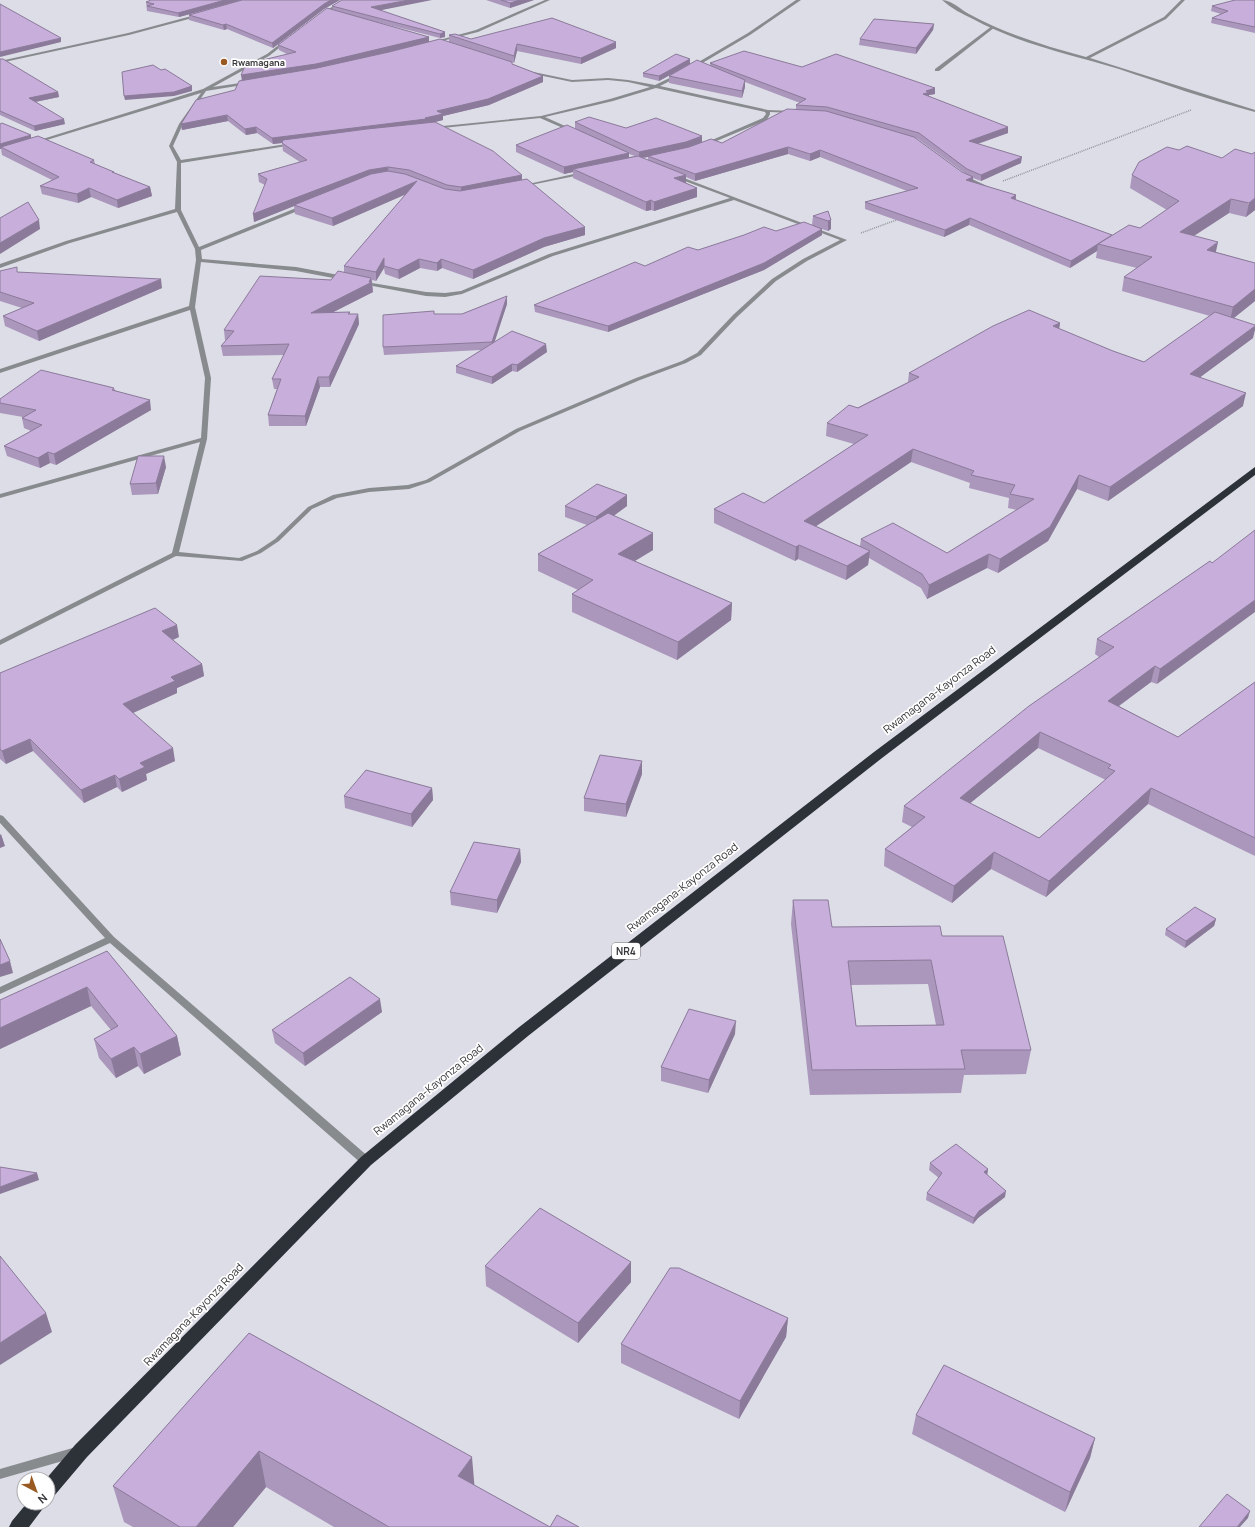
<svg xmlns="http://www.w3.org/2000/svg" width="1255" height="1527" viewBox="0 0 1255 1527" font-family="Manrope,sans-serif">
  <style>
    .lines { fill: none; stroke-linecap: round; stroke-linejoin: round }
    .path { stroke: #95959d; stroke-width: 1.5; stroke-dasharray: 1 1; stroke-linecap: butt }
    .lane { fill: #888b8e; fill-rule: evenodd }
    .street { fill: #888b8e; fill-rule: evenodd }
    .highway { fill: #2d3138; fill-rule: evenodd }
    .wall { fill: #ab96bc; fill-rule: evenodd }
    .shaded-wall { fill: #8b7a99 }
    .building { fill: #c7aedb; stroke: #8b7a99; fill-rule: evenodd }
    .poi-dot { fill: #995a22; stroke: #fff; stroke-width: 1.5 }
    .labels { text-anchor: middle; dominant-baseline: central; stroke-width: 3.5; stroke-linejoin: round; paint-order: stroke }
    .far-poi-label { font-size: 9px; font-weight: bold; fill: #38383c; stroke: #fff; text-anchor: start }
    .shield { fill: #fff; stroke: #747476; stroke-width: 1 }
    .shield-label { font-size: 10px; font-weight: bold; fill: #38383c }
    .street-label { font-size: 11px; fill: #38383c; stroke: #fff }
  </style>
  <rect width="100%" height="100%" fill="#dcdde7"/>
  <g class="lines">
    <path class="path" d="M1003 181 1191 110
      M861 233 899 219"/>
    <path class="lane" d="M992 26 995 27 939 71H935V69Z"/>
    <path class="street" d="M343 0H348L322 16 319 15Z
      M545 0H550L478 32 434 43 432 42 476 30Z
      M796 0H801L750 35 694 68 690 67 748 33Z
      M942 0C952 0 961 10 969 14 1006 34 1045 46 1086 57L1164 17 1181 0H1185L1166 19 1090 58 1255 110V112C1209 100 1164 84 1119 69 1070 54 1019 44 973 19 962 14 951 8 942 0Z
      M199 14 200 16 129 35 0 63V61L128 33Z
      M285 40 288 41 269 56 213 87 247 82 249 83V84L206 91 183 124 173 146 181 160 293 143 295 144 293 145 181 163V210L199 247 301 206H305V208L201 250 202 259 296 267 344 276 347 278 344 280 296 271 201 262 195 307 211 378 207 439 179 552 239 558 257 551 275 539 308 507 333 495 369 488 408 485 426 480 516 429 636 378 682 361 697 353 733 315 772 279 803 259 840 240 734 200 553 256 462 294 445 297 426 296 362 284 359 282 360 281 426 292 445 293 461 291 549 254 730 198 674 177V176L676 175 847 240 807 261 776 281 737 317 701 355 686 363 640 380 520 431 430 482 409 489 369 492 337 498 312 509 279 541 261 553 242 561 176 556 0 645V640L172 553 200 442 0 498V494L201 438 205 378 190 310 0 373V369L189 306 196 260 195 249 177 212 70 243 0 268V264L66 241 175 209 177 162 169 146 179 124 201 93 37 143 33 142 203 89 267 54Z
      M524 70 572 80 608 78 628 80 655 85 678 74 680 75V76L660 86 768 110 792 111 794 112 792 113 770 112V114L767 120 707 145H705V143L763 118 766 114 765 112 656 88 613 101 545 117 574 130V132H572L540 118 433 129 431 128 433 127 541 116 610 99 650 87 628 82 608 80 572 82 524 72Z
      M583 172 585 173V174L521 187 519 186Z
      M962 176H966L989 187 985 188 962 178Z
      M0 815 3 816 114 937 370 1158 371 1161 370 1164 366 1165 362 1164 110 943 0 994V987L105 938 0 823Z
      M76 1447 80 1448 82 1452 80 1456 0 1479V1469Z"/>
    <path class="highway" d="M1255 467V475L882 758 528 1036 371 1165 87 1457 54 1496 48 1498V1479H46L75 1445 361 1157 518 1028 874 752Z
      M27 1503H47L29 1527H9L12 1521Z"/>
  </g>
  <path class="wall" d="M242 0 179 17 147 11 146 2Z
    M242 0H340L324 9 273 48 227 29 224 30 189 20V15Z
    M486 0H534L510 8Z
    M1255 0V33L1211 23 1212 18 1221 14 1211 11 1212 6Z
    M332 6 380 10 445 32V37L440 38 365 19 429 37V41L449 42V35L471 39 616 48 581 64 517 51 514 63 512 62V64L543 76V82L489 105 443 116V120L435 122 522 175V180L585 235 544 247 473 279 442 268 437 271 420 268 399 279 385 274 384 268 376 281 372 280 373 292 333 312H350V314H358L359 324 330 387H320L306 426H269L268 415 277 389H274L272 379 284 355 223 356 221 346 226 340H225L224 330 331 280 344 272V266L406 194 333 226 295 214 294 206 254 222 265 185 259 182 258 174 300 162 283 151 282 143 273 144 257 133 246 135 228 121 182 130 181 124 235 90 241 80 287 54 279 50 278 45 333 10ZM410 47 389 52 365 58Z
    M934 24 933 30 916 54 859 45 860 39Z
    M0 59 58 92 59 97 35 102 65 124 35 131 0 115Z
    M690 59V64L659 81 643 77V73Z
    M710 63 802 67 935 94 929 95V96L1008 133 978 144 1021 163 981 181 973 178V182L1016 195V200L1112 235 1140 228 1167 210 1130 188 1132 175 1187 146 1255 210 1246 217 1229 213 1194 236 1216 252 1255 263V301L1234 318 1253 338 1200 377 1243 406 1108 501 1077 489 1048 541 998 573 987 568 927 599 921 588 869 558 868 565 846 580 798 559 795 561 714 523V509L764 503 854 444 826 436 827 423 908 382 909 373 1060 323 1059 329 1113 351 1144 362 1210 316 1122 291 1124 277 1137 268 1096 258 1097 251 1070 268 969 225 944 237 865 209V202L907 191 820 157 810 161 788 154 695 181 686 177V183L697 188V197L654 211 651 210 646 211 573 178V172L564 174 516 152V145L575 129V122L626 128 702 136V142L722 143 796 109V105L800 103 745 82V87L742 98 669 83V76L710 65ZM915 138 918 139 966 174 962 172ZM629 154 635 156 629 157ZM648 157V160L643 158ZM911 462 970 483 969 488 1009 498 1008 508 1017 510 947 553 861 539 860 546 816 526Z
    M0 124 31 138 94 160 95 164 114 172 115 173 150 187 152 196 118 208 91 197 78 203 42 194 40 186 52 180 2 155 1 149H0Z
    M813 216 831 220V229L828 231 822 229V235L764 270 608 332 535 312 534 305 645 266 698 250 776 231 812 225Z
    M0 271 18 272 162 288 39 341 5 326 3 316 22 308 0 301Z
    M507 296V304L494 342 547 352 517 372 512 371 492 384 456 373V366L481 350 384 355 383 347 434 314H462Z
    M114 388 115 390 151 410 56 465 50 463 40 468 7 456 4 446 31 431 24 428 22 418 23 417 0 413V399Z
    M166 467 158 494 132 495 130 484Z
    M565 506H627L614 515 653 550 635 561 732 603 731 620 677 660 572 612V594L578 590 538 571V554L587 525 565 517Z
    M1210 561 1157 684 1151 682 1119 706 1178 737 1255 682V856L1148 804 1046 897 991 869 952 903 884 866 885 849 912 827 902 822 904 806 1099 657 1095 654 1097 639ZM1038 748 1106 780 1039 838 970 803Z
    M179 637 173 640 202 664 204 676 177 688V693L133 713 175 761 146 774 147 780 122 792 117 787 84 803 33 751 6 764 0 759V673Z
    M642 774 626 817 584 811V798Z
    M432 788 433 800 412 827 345 808 344 796Z
    M520 849 521 862 497 913 451 905 450 892Z
    M793 900 832 927 942 936 1031 1050 1026 1074 964 1075 961 1093 810 1095 791 924ZM928 984 936 1025 856 1026 851 985Z
    M1216 919 1214 926 1185 948 1165 935 1166 929Z
    M107 951 177 1036 181 1055 144 1074 138 1066 116 1078 99 1058 94 1039 111 1030 91 1006 0 1049V1000Z
    M382 1012 305 1066 275 1043 272 1030Z
    M735 1034 708 1093 661 1081V1067Z
    M930 1163 988 1169 987 1175 1005 1197 978 1218 973 1224 926 1200 927 1193 939 1178 929 1170Z
    M631 1262V1282L578 1343 486 1286 485 1266Z
    M788 1318 786 1337 739 1419 621 1363V1344Z
    M249 1333 474 1485 550 1527H579H334L266 1487 233 1527H133L124 1522 113 1486Z
    M916 1415 1095 1438 1090 1458 1065 1512 912 1434Z"/>
  <path class="shaded-wall" d="M225 0H242L179 17 178 13Z
    M331 0H340L324 9 273 48 272 43 324 4Z
    M409 0H432L372 12 371 7Z
    M520 0H534L510 8V3Z
    M226 24 227 29 224 30 223 25Z
    M934 24 933 30 916 54V48Z
    M445 32V37L440 38V34Z
    M429 37V42L317 70 242 81 241 75Z
    M61 38V42L0 57V52Z
    M616 42V48L581 64V58Z
    M517 44V51L514 63V56Z
    M690 59V64L659 81V76Z
    M543 76V82L489 105 443 116V120L427 124V126L273 144 272 138 425 118 437 111Z
    M745 80V87L742 98V91Z
    M192 86V91L174 96 125 100 124 96Z
    M935 88V94L929 95V98L923 94 926 91Z
    M58 92 59 97 30 103 29 98Z
    M227 115 228 121 182 130 181 124Z
    M64 119 65 124 35 131 34 126Z
    M256 127 257 133 246 135 245 129Z
    M1008 127V133L968 147 969 141Z
    M31 135V140L1 147V149H0V144Z
    M702 136V143L686 149 648 156V157L639 158V152Z
    M788 147V154L695 181V174Z
    M820 150V157L810 161V154Z
    M629 153V160L573 169V172L564 174V167Z
    M1022 157 1021 163 981 181V175Z
    M388 167 389 175 294 205V206L254 222 253 214 369 170Z
    M522 175V183L461 194V187Z
    M686 175V184L674 178Z
    M973 177V184L966 180Z
    M417 181 418 189 333 226 332 218Z
    M150 187 152 196 118 208 117 200Z
    M89 188 91 197 78 203 77 194Z
    M697 188V197L654 211V202Z
    M1016 195 1015 202 1011 198Z
    M1255 198V210L1246 217 1249 203Z
    M1231 199 1229 213 1178 246 1180 232Z
    M651 200V210L646 211V202Z
    M970 218 969 225 944 237 945 230Z
    M39 220 40 229 0 254V243Z
    M831 220V229L828 231V221Z
    M585 227V235L544 247 473 279V270L544 238Z
    M822 229V235L764 270 608 332V326Z
    M1218 242 1215 256 1207 250Z
    M1098 244 1097 251 1070 268 1071 261Z
    M384 258V268L376 281V272Z
    M419 259 420 268 399 279 398 270Z
    M441 259 442 268 437 271V263Z
    M371 278 373 292 312 323 311 313 369 282Z
    M161 279 162 288 39 341 37 331Z
    M1255 289V301L1230 321 1233 307Z
    M507 296V304L492 350V342Z
    M358 314 359 324 330 387 329 377Z
    M1060 323 1058 335 1053 326Z
    M1255 326V330L1253 338 1187 387 1190 374Z
    M546 344 547 352 517 372V365Z
    M512 364V371L492 384V377Z
    M318 377 320 387 306 426 305 416Z
    M1246 393 1243 406 1108 501 1110 487Z
    M150 400 151 410 56 465 54 454Z
    M913 449 911 462 803 535 804 521Z
    M48 452 50 463 40 468 38 458Z
    M164 456 166 467 158 494 156 483Z
    M1079 475 1077 489 1048 541 998 573 1000 559Z
    M627 495V506L596 529V517Z
    M653 533V550L618 571V554Z
    M799 545 798 559 795 561 796 547Z
    M870 551 868 565 846 580 847 566Z
    M989 554 987 568 927 599 929 585Z
    M1255 600V612L1157 684 1160 669Z
    M732 603 731 620 677 660 678 642Z
    M177 625 179 637 165 643 162 631Z
    M202 664 204 676 177 688V693L126 716 123 704 171 677Z
    M1155 666 1151 682 1105 716 1108 701Z
    M1040 732 1038 748 957 814 960 798Z
    M30 739 33 751 6 764 2 751Z
    M173 748 175 761 146 774 147 780 122 792 119 779 140 763Z
    M642 761V774L626 817V804Z
    M115 775 117 787 84 803 81 790Z
    M432 788 433 800 412 827 411 814Z
    M1151 788 1148 804 1046 897 1049 881Z
    M1 834 5 846 0 848V835Z
    M520 849 521 862 497 913V900Z
    M994 852 991 869 952 903 954 886Z
    M1216 919 1214 926 1185 948 1186 941Z
    M10 961 13 973 0 977V965Z
    M87 987 91 1006 0 1049V1028Z
    M380 999 382 1012 305 1066 303 1053Z
    M736 1021 735 1034 708 1093 709 1080Z
    M177 1036 181 1055 144 1074 140 1054Z
    M134 1047 138 1066 116 1078 111 1059Z
    M988 1169 987 1176 984 1172Z
    M37 1173 39 1180 0 1194V1187Z
    M1006 1191 1005 1197 978 1218 973 1224 974 1218 979 1211Z
    M631 1262V1282L578 1343V1323Z
    M46 1313 52 1332 0 1365V1343Z
    M788 1318 786 1337 739 1419 740 1401Z
    M1095 1438 1090 1458 1065 1512 1070 1492Z
    M259 1451 266 1487 233 1527H196Z
    M472 1457 475 1492 458 1476Z
    M1250 1511 1248 1518 1240 1527H1237Z"/>
  <path class="building" d="M151 0H225L178 13 147 6 154 4 146 2Z
    M242 0H331L324 4 272 43 226 24 223 25 189 15Z
    M342 0H409L371 7 445 32 440 34 332 6Z
    M501 0H520L510 3Z
    M1235 0H1255V27L1212 18 1228 11 1212 6Z
    M0 4 61 38 0 52Z
    M327 8 429 37 316 64 241 75 246 64 296 52 278 45Z
    M552 18 616 42 581 58 517 44 514 56 449 35 455 34 471 39Z
    M874 19 934 24 916 48 860 39Z
    M440 39 512 62V64L543 76 488 99 437 111 443 114 425 118 426 119 272 138 256 127 245 129 227 115 181 124 196 100 235 90 239 81 317 68 389 52Z
    M744 51 802 67 836 54 935 88 926 91 930 92 923 94 1008 127 969 141 1022 157 981 175 967 169 919 133 827 107 796 105 806 99 710 63Z
    M676 54 690 59 659 76 643 73Z
    M0 59H3L58 92 29 98 64 119 34 126 0 111Z
    M697 60 745 80 742 91 669 76Z
    M153 65 161 70 165 69 192 86 174 92 124 96 122 72Z
    M787 109 826 111 914 137 962 172 973 177 966 180 1016 195 1011 198 1112 235 1071 261 970 218 945 230 865 202 918 188 820 150 810 154 788 147 695 174 648 156 689 147 711 139 722 143Z
    M589 117 626 128 656 118 702 136 686 142 639 152 575 122Z
    M435 122 493 151 522 175 461 187 447 185 409 170 388 167 369 170 253 214 267 179 258 174 307 160 282 143 283 140 367 129Z
    M2 123 31 135 0 144V124Z
    M567 125 629 153 564 167 516 145Z
    M38 136 94 160 90 162 114 172H112L150 187 117 200 89 188 77 194 40 186 59 177 1 147Z
    M1187 146 1222 158 1235 149 1252 154 1255 152V198L1249 203 1231 199 1180 232 1218 242 1207 250 1255 263V289L1233 307 1124 277 1152 257 1098 244 1129 225 1140 228 1179 201 1132 175 1139 162 1167 147 1179 150Z
    M638 156 686 175 674 178 697 188 654 202 651 200 646 202 573 169Z
    M388 171 405 174 445 189 460 191 527 179 585 227 544 238 473 270 441 259 437 263 419 259 398 270 384 266V258L376 272 344 266 417 181 332 218 294 205 371 174Z
    M28 202 39 220 0 243V218Z
    M828 211 831 220 828 221 813 216Z
    M804 222 822 229 764 263 608 326 534 305 635 262 645 266 688 247 698 250 744 235 764 227 776 231Z
    M17 267V272L161 279 37 331 3 316 34 303 0 292V271Z
    M338 271 371 278 369 282H372L311 313 350 312 348 314H358L329 377H318L305 416 268 415 281 379H272L289 344 221 346 234 331 224 330 260 276 331 280Z
    M507 296 492 342 383 347V315L434 311V314H462Z
    M1029 310 1060 323 1053 326 1113 351 1144 362 1215 312 1255 325V326L1190 374 1246 393 1110 487 1079 475 1050 527 1000 559 989 554 929 585 922 574 861 539 893 523 947 553 1034 499 1010 494 1015 485 971 475 974 471 913 449 804 521 870 551 847 566 799 545 796 547 714 509 743 493 764 503 868 435 827 423 849 405 858 408 919 377 909 373 993 326Z
    M512 331 546 344 517 365 512 364 492 377 456 366Z
    M41 370 114 388 112 390 150 400 54 454 48 452 38 458 4 446 42 425 22 418 36 410 0 403V399Z
    M138 456H164L156 483 130 484Z
    M597 484 627 495 596 517 565 506Z
    M608 513 653 533 618 554 732 603 678 642 572 594 593 580 538 554Z
    M1255 530V600L1160 669 1155 666 1108 701 1178 737 1255 682V838L1151 788 1049 881 994 852 954 886 885 849 925 817 904 806 1029 706 1114 647 1097 639 1210 561 1212 563ZM1040 732 1111 765 1108 768 1115 771 1039 838 960 798Z
    M155 608 177 625 162 631 202 664 171 677 175 681 123 704 173 748 140 763 145 767 119 779 115 775 81 790 30 739 2 751 0 749V673Z
    M600 755 642 761 626 804 584 798Z
    M366 770 432 788 411 814 344 796Z
    M474 842 520 849 497 900 450 892Z
    M793 900H828L832 927 940 926 942 936H1003L1031 1050H961L965 1069 812 1070ZM931 960 944 1025 856 1026 848 961Z
    M1195 907 1216 919 1186 941 1166 929Z
    M0 939 10 961 0 965Z
    M107 951 177 1036 140 1054 134 1047 111 1059 94 1039 118 1026 87 987 0 1028V1000Z
    M350 977 380 999 303 1053 272 1030Z
    M689 1009 736 1021 709 1080 661 1067Z
    M956 1144 988 1169 984 1172 1006 1191 979 1211 974 1218 927 1193 942 1173 930 1163Z
    M0 1167 37 1173 0 1187Z
    M540 1208 631 1262 578 1323 485 1266Z
    M0 1256 46 1313 0 1343Z
    M670 1268H679L788 1318 740 1401 621 1344Z
    M249 1333 472 1457 458 1476 550 1527 557 1515 579 1527H389L259 1451 196 1527H180L113 1486Z
    M944 1365 1095 1438 1070 1492 916 1415Z
    M1227 1494 1250 1511 1237 1527H1199Z"/>
  <circle class="poi-dot" cx="224" cy="62" r="4"/>
  <g class="labels">
    <g class="far-poi-label">
      <text x="232" y="62">Rwamagana</text>
    </g>
    <rect class="shield" x="612" y="943" width="28" height="16" rx="3"/>
    <g class="shield-label">
      <text x="626" y="951">NR4</text>
    </g>
    <g class="street-label">
      <text transform="translate(939 689) rotate(-37)">Rwamagana-Kayonza Road</text>
      <text transform="translate(682 887) rotate(-38)">Rwamagana-Kayonza Road</text>
      <text transform="translate(428 1089) rotate(-39)">Rwamagana-Kayonza Road</text>
      <text transform="translate(193 1314) rotate(-46)">Rwamagana-Kayonza Road</text>
    </g>
  </g>
  <g transform="translate(36 1491) rotate(139)"><circle r="19" fill="#ffffff" stroke="#afafb1"/>
  <path d="M0-3L7 15L0 10L-7 15Z" fill="#995a22"/>
  <text y="-6" font-size="11" font-weight="bold" text-anchor="middle" fill="#38383c">N</text>
  </g>
</svg>
